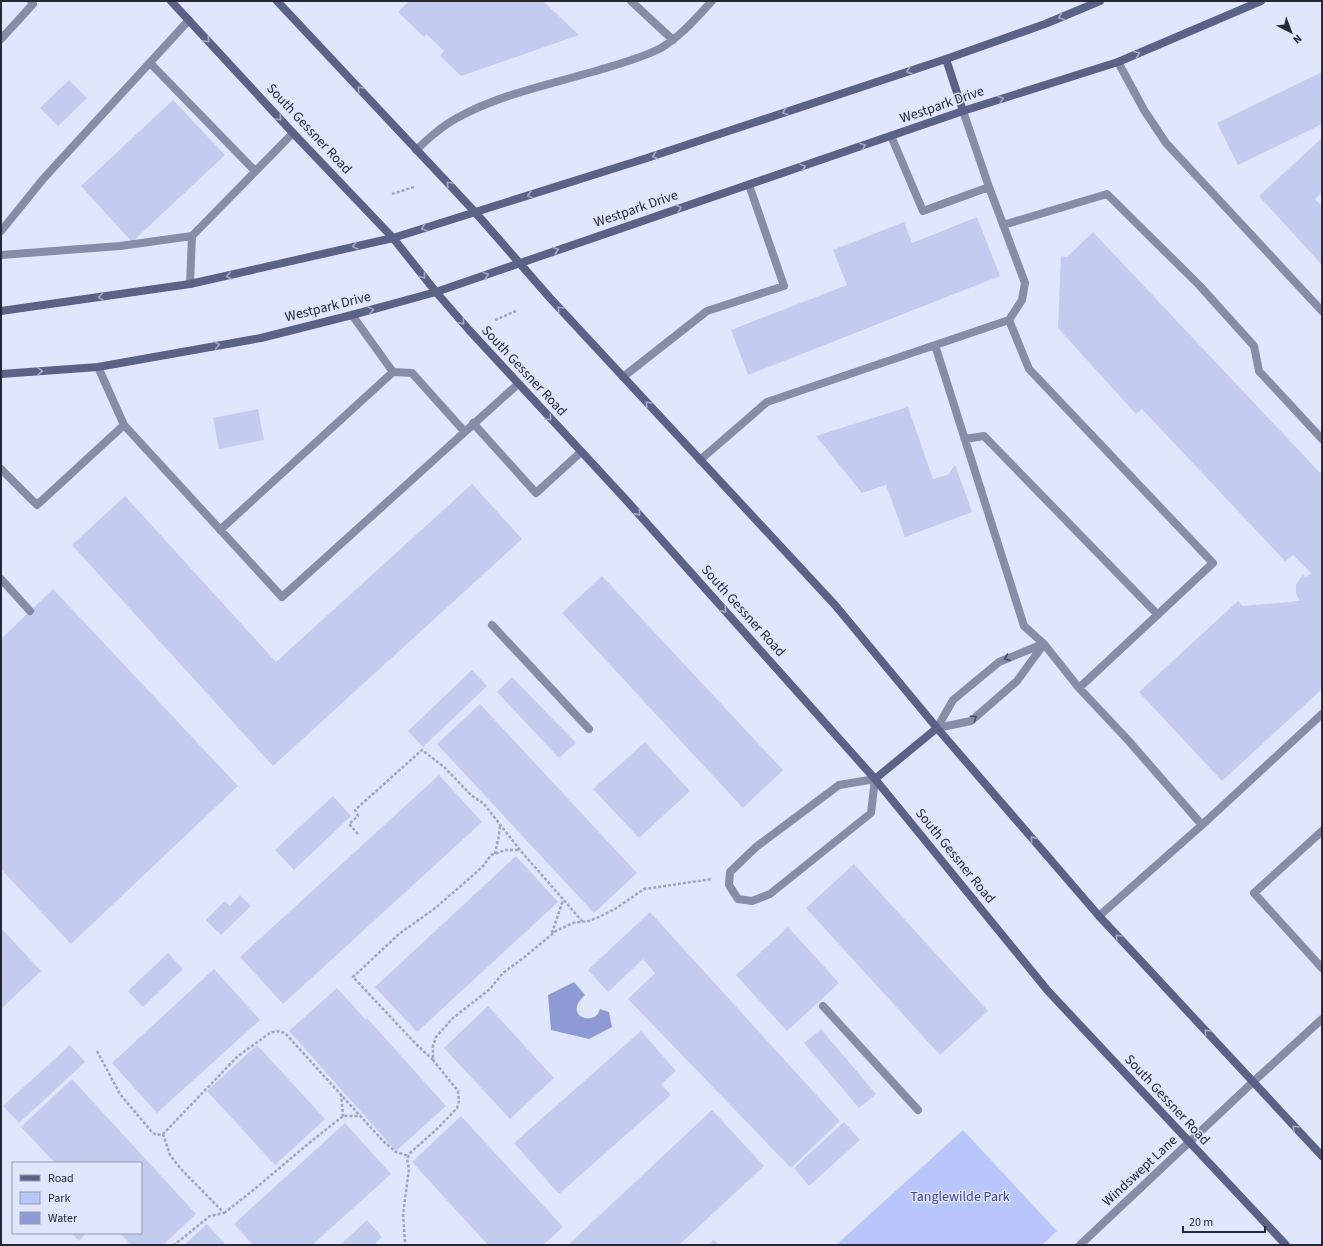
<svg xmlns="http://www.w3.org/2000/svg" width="1323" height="1246" viewBox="0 0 1323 1246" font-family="'Source Sans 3',sans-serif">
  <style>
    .green { fill: #b9c6fc }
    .water { fill: #8d9ad5 }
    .building { fill: #c3cbee }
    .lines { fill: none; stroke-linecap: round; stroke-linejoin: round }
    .path { stroke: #a0a5b7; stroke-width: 2.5; stroke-dasharray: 3 2; stroke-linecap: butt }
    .service { stroke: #878da7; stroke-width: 8 }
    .minor { stroke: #878da7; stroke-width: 8 }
    .secondary { stroke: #5a6287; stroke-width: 8 }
    .oneway { stroke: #a4abc7 }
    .oneway2 { stroke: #474b5d }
    .labels { text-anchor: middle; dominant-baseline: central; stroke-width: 3; stroke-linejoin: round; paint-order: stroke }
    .street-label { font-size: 14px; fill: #252835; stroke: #e0e6fb }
    .park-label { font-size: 14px; fill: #3e488f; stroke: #e0e6fb }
  </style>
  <rect width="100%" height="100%" fill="#e0e6fb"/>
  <path class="green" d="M963 1130 1057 1231 1042 1245H836Z"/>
  <path class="water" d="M574 982 585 995C564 1014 588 1024 597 1015 598 1014 599 1011 600 1009L609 1012 612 1027 589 1039 551 1030 548 995Z"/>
  <path class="building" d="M409 1H543L579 35 461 76 440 56 444 51 426 34 424 37 398 12Z
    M1322 72V124L1238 165 1217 123Z
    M69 80 87 98 58 126 40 108Z
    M173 100 225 155 132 242 81 186Z
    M1322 138V192L1315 199 1322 206V265L1259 196Z
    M977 217 1000 276 748 375 731 330 847 285 833 250 904 222 912 243Z
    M1093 232 1322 475V689L1222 781 1139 692 1238 601 1243 606 1300 601 1296 594V585L1303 575 1306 577 1311 573 1293 555 1285 561 1142 409 1136 414 1058 328 1061 256 1067 257Z
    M908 407 933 479 948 475 955 465 972 512 905 537 886 485 862 493 816 436Z
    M258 409 264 440 219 449 213 418Z
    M472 484 522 539 273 766 72 545 125 496 276 662Z
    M602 576 783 770 743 808 562 613Z
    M53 589 238 786 71 944 1 869V639Z
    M472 670 487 686 423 747 408 731Z
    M512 677 576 743 559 758 497 692Z
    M480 704 637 873 594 913 437 744Z
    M645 742 690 791 639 838 593 789Z
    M439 775 482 822 283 1004 240 957Z
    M333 796 351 816 294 870 275 850Z
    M516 856 558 902 417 1032 375 987Z
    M854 864 988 1011 940 1055 806 908Z
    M240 895 251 906 221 935 206 920 225 901 230 906Z
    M650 912 840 1121 791 1168 628 999 655 973 643 959 608 992 588 970Z
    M788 927 839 983 787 1031 736 975Z
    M1 928 41 971 1 1009Z
    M168 953 183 969 143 1007 128 991Z
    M214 969 260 1020 157 1113 112 1063Z
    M337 988 366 1020 367 1018 446 1106 396 1151 289 1031Z
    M488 1006 554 1078 510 1119 444 1048Z
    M821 1029 876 1094 859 1108 804 1043Z
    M641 1031 676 1071 661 1084 671 1095 559 1194 514 1143Z
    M70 1045 85 1062 19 1123 3 1106Z
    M257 1045 325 1119 275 1165 207 1091Z
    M72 1079 196 1214 163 1245H131L120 1233H141V1163H55L21 1127Z
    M712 1110 764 1166 679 1245H568Z
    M461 1116 563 1227 543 1245H488L412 1162Z
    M844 1122 860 1140 809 1186 794 1168Z
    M345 1123 391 1174 312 1245H253L234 1224Z
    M367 1220 382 1237 373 1245H340Z
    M207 1224 226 1245H184Z
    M71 1233H86L79 1241Z
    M714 1240 719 1245H709Z"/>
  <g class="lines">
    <path class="path" d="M392 194 414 187
      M495 320 516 311
      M358 834 349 824 358 816 355 810 422 750 444 767 471 795 484 804 520 850 582 921
      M495 854 499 835 500 825
      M552 933 563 900
      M97 1051 120 1094 151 1131 156 1135 163 1134 238 1056 270 1033 276 1031 285 1033 383 1141 396 1152 409 1156
      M433 1060 416 1044 353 977 399 934 434 909 470 878 484 865 491 855 506 850H519
      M341 1094 343 1116
      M163 1134 170 1155 181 1169 224 1213 210 1216 174 1245
      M224 1213 251 1192 308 1144 343 1116H361
      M405 1242 403 1214 409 1169 407 1159 410 1153 439 1127 457 1108 459 1101 458 1091 433 1060V1046L436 1037 453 1018 490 989 503 973 522 959 556 931 573 923 589 921 599 917 615 909 644 889 712 879"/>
    <path class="service" d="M631 1 673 40
      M1 39 33 4 31 1
      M1118 62 1144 110 1166 143 1322 311
      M150 63 255 171
      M891 136 923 211 989 187
      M416 150C429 138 442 126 457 118 498 95 547 85 592 72 615 65 640 59 661 48 681 36 696 18 712 1
      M1003 225 1107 194 1199 285 1254 346 1259 371 1322 439
      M1 231 44 178 189 20
      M1 255 120 246 192 236
      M190 284 192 236 293 133
      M352 315 393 372 412 373 464 431
      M1009 320 1029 369 1213 563 1079 688
      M935 345 1024 626 1044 644 1079 688 1127 739 1202 825
      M98 367 124 425 282 597 518 384
      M623 377 707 311 784 286 749 185
      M473 423 536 493 581 452
      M965 439 984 436 1158 615
      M700 460 767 402 1009 320 1022 300 1025 283 989 187 963 111
      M1 469 37 505 124 425
      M220 530 393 372
      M1 579 30 611
      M492 625 589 729
      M937 728 971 721 1017 681 1044 644
      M937 728 953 700 999 662 1043 644
      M875 779 871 813 770 894 752 901 738 899 729 885 730 872 756 847 839 785Z
      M1322 831 1254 893 1322 968
      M1099 916 1202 825 1322 714
      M823 1006 918 1110
      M1253 1082 1322 1019"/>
    <path class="minor" d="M1080 1245 1253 1082"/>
    <path class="secondary" d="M171 1 293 133 393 238 436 292 469 330 627 501 875 779 1048 991 1286 1245
      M277 1 475 212 550 298 835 605 937 728 1099 916 1322 1156
      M946 59 963 111
      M1 311 190 284 393 238 647 158 946 59 1045 24 1100 1
      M1 374 98 367 261 338 352 315 436 292 963 111 1118 62 1261 1
      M875 779 937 728"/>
  </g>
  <defs><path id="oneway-chevron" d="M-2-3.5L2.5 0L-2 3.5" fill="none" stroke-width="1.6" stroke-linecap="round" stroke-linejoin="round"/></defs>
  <g class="oneway">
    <use href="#oneway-chevron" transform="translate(1061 17) rotate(158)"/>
    <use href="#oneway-chevron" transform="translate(207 40) rotate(47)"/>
    <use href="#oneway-chevron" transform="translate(1137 54) rotate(-23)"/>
    <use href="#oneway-chevron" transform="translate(909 71) rotate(162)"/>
    <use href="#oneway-chevron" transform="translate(360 89) rotate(-133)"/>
    <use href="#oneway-chevron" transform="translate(1001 99) rotate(-18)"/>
    <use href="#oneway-chevron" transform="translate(785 112) rotate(162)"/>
    <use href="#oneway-chevron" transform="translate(279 118) rotate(47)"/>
    <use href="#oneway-chevron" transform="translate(863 146) rotate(-19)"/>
    <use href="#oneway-chevron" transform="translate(655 156) rotate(162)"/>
    <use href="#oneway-chevron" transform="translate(803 167) rotate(-19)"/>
    <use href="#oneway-chevron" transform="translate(449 184) rotate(-133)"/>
    <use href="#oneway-chevron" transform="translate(530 195) rotate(165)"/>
    <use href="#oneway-chevron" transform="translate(679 208) rotate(-19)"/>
    <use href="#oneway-chevron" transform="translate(424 228) rotate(163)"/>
    <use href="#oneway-chevron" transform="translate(355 246) rotate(167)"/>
    <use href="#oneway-chevron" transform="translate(556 250) rotate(-20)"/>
    <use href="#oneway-chevron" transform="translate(486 275) rotate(-19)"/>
    <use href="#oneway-chevron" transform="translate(229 276) rotate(167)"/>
    <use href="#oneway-chevron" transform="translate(423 276) rotate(52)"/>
    <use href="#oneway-chevron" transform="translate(101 297) rotate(172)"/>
    <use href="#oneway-chevron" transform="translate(560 309) rotate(-133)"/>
    <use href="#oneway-chevron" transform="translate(371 310) rotate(-15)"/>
    <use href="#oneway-chevron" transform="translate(462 322) rotate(49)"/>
    <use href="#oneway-chevron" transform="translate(217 345) rotate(-10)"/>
    <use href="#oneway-chevron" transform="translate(40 371) rotate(-4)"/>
    <use href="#oneway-chevron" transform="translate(648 404) rotate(-133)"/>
    <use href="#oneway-chevron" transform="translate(549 418) rotate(47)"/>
    <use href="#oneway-chevron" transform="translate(638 513) rotate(48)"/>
    <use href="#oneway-chevron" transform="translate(724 610) rotate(48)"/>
    <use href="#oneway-chevron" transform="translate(1033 839) rotate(-131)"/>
    <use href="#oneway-chevron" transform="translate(1118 937) rotate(-133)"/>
    <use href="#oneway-chevron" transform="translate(1207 1032) rotate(-133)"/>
    <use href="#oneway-chevron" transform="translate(1295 1128) rotate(-133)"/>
  </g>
  <g class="oneway2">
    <use href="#oneway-chevron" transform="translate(1007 658) rotate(158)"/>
    <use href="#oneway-chevron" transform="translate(974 718) rotate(-35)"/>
  </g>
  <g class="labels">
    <g class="street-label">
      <text transform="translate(942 105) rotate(-19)">Westpark Drive</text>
      <text transform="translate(309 129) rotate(47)">South Gessner Road</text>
      <text transform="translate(636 209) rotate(-19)">Westpark Drive</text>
      <text transform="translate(328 307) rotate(-14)">Westpark Drive</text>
      <text transform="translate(524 371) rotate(47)">South Gessner Road</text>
      <text transform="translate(743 611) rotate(48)">South Gessner Road</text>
      <text transform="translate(955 856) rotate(51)">South Gessner Road</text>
      <text transform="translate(1167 1100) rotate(47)">South Gessner Road</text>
      <text transform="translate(1140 1171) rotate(-43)">Windswept Lane</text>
    </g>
    <g class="park-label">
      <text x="960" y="1197">Tanglewilde Park</text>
    </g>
  </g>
  <rect width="1323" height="1246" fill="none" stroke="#252835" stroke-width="4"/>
  <rect x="12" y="1162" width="130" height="72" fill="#e0e6fb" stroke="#959aac"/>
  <rect x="20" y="1175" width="20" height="6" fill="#5a6287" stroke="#959aac"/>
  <text x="48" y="1182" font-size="12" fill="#252835">Road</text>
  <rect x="20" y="1192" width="20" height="12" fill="#b9c6fc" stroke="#959aac"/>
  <text x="48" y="1202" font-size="12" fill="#252835">Park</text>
  <rect x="20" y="1212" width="20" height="12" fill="#8d9ad5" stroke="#959aac"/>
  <text x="48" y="1222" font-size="12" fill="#252835">Water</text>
  <g transform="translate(1291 32) rotate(138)" stroke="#e0e6fb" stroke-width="3" paint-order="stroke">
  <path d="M0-3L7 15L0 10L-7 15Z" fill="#252835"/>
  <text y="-6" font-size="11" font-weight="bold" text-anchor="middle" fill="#252835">N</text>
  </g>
  <path d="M1183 1226v6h82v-6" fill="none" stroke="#252835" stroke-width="2"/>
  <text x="1189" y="1226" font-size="12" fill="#252835" stroke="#e0e6fb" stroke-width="3" paint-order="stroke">20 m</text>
</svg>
